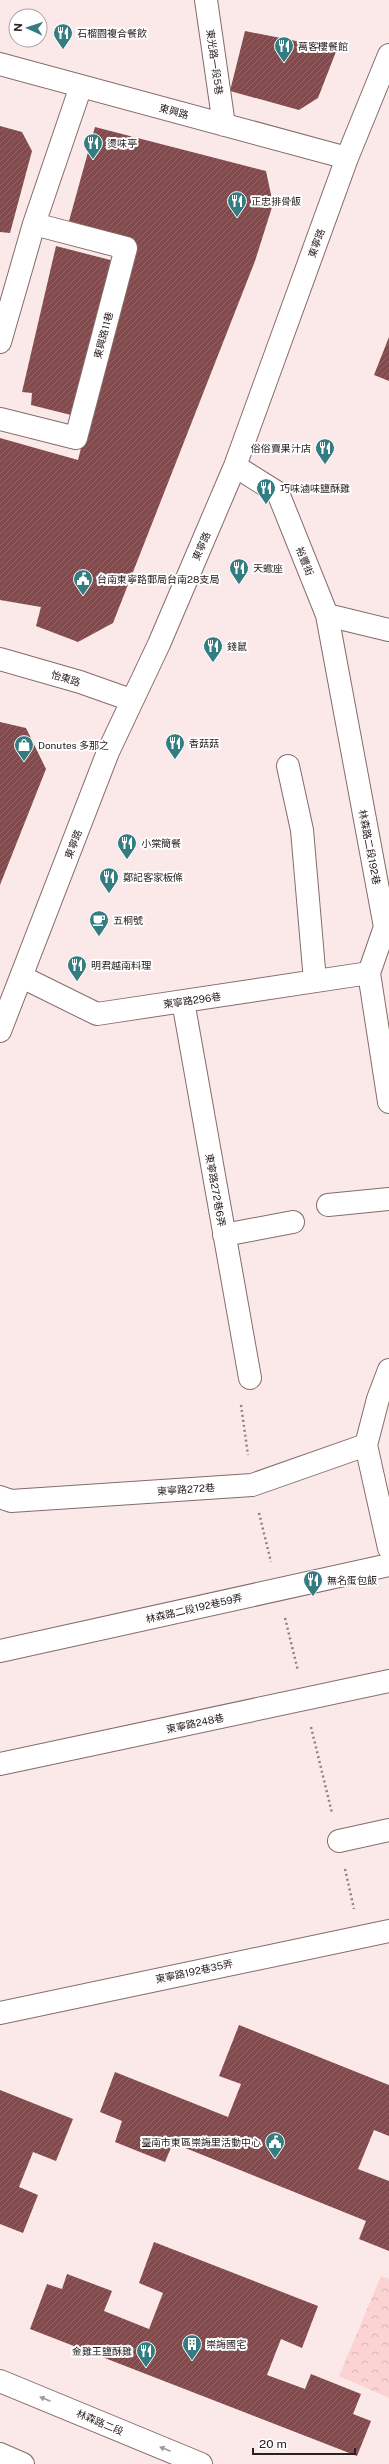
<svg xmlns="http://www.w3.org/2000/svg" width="389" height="2464" viewBox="0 0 389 2464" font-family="'Public Sans','Noto Sans TC',sans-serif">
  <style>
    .park { fill: url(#park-crowns) }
    .building { fill: url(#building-hatch) }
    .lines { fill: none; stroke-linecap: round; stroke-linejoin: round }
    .minor-casing { stroke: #856b6b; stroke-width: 24 }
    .path { stroke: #8f8081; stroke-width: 2.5; stroke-dasharray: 2 3; stroke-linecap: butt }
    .minor { stroke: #fff; stroke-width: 22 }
    .oneway { fill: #a09b9b }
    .labels { text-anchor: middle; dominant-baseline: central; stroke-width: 4; stroke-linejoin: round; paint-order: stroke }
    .poi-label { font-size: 10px; fill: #2b2021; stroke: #fff; text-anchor: start }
    .street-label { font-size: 10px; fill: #2b2021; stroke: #fff }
  </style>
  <defs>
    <pattern id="park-crowns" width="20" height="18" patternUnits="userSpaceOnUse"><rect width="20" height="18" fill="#fbd3d3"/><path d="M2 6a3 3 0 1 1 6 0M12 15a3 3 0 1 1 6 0" fill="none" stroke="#d7b5b5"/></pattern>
    <pattern id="building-hatch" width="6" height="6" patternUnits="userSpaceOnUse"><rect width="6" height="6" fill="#814b4d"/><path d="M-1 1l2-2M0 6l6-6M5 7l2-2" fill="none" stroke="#906769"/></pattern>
  </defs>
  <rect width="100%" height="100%" fill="#fbe9e9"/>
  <path class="park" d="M381 2276 389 2279V2398L339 2376Z"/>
  <path class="building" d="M245 31 337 49 318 98 299 110 230 91Z
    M0 126 22 132 32 151 10 233 0 232Z
    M95 127 266 171 273 204 255 261 113 623 78 642 36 626 41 607 0 600V438L78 460 134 239 69 221Z
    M56 246 122 263 75 416 31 405 32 393 22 392Z
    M389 337V381L374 375Z
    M0 722 26 728 46 769 0 885Z
    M239 2025 389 2085V2136L374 2130 358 2169 389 2181V2251L359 2239 366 2221 173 2143 165 2162 115 2142 122 2121 100 2112 115 2072 228 2117 241 2084 219 2076Z
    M0 2090 73 2119 56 2161 33 2152 19 2187 38 2195 23 2233 0 2224Z
    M154 2242 318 2306 302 2348 281 2339 267 2375 305 2389 311 2374 361 2394 353 2414 371 2421 357 2456 30 2329 47 2284 62 2289 67 2274 112 2291 104 2311 149 2329 163 2293 139 2283Z"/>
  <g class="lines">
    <g class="minor-casing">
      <path id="minor" d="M206 0 224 125
        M0 64 347 158
        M0 342 34 224 81 86
        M0 419 76 438 126 248 34 224
        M235 466 278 493 327 615 389 630
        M327 615 385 927 369 973 389 1102
        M0 659 80 682 131 700
        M288 766 302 830 315 981
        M22 977 97 1014 369 973
        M183 1001 250 1378
        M0 1031 108 752 159 644 235 466 347 158 389 55
        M328 1205 389 1199
        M224 1235 293 1222
        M389 1370 378 1399 366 1445 389 1548
        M0 1497 11 1501 252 1485 366 1445
        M0 1651 389 1565
        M0 1764 389 1681
        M339 1841 389 1830
        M0 2013 389 1931
        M0 2381 201 2464
        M0 2454 23 2464"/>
    </g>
    <path class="path" d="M241 1405 248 1455
      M259 1513 271 1562
      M285 1618 298 1671
      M311 1727 332 1813
      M345 1869 354 1909"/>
    <use href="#minor" class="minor"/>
  </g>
  <defs><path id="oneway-solid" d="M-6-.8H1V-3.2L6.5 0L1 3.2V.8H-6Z"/></defs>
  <g class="oneway">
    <use href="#oneway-solid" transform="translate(45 2399) rotate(-157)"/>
    <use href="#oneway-solid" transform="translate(165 2449) rotate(-157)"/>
  </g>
  <defs>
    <g id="restaurant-pin" transform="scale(1)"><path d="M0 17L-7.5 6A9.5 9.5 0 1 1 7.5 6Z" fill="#337c81" stroke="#fff"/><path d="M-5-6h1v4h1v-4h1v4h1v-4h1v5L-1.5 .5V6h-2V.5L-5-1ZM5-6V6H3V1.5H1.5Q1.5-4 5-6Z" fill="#fff"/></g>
    <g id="civic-pin" transform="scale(1)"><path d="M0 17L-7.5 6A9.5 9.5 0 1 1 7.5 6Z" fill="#337c81" stroke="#fff"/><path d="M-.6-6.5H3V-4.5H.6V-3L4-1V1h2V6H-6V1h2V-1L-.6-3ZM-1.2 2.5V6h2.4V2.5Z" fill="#fff"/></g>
    <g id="shop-pin" transform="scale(1)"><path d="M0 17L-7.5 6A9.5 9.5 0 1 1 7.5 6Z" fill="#337c81" stroke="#fff"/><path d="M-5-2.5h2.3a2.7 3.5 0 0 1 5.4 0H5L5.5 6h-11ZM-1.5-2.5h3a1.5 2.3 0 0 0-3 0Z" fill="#fff"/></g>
    <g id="cafe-pin" transform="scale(1)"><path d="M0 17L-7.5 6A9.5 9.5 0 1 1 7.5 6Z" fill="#337c81" stroke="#fff"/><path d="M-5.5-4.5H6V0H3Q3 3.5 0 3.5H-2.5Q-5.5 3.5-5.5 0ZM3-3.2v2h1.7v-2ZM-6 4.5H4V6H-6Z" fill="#fff"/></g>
    <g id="building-pin" transform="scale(1)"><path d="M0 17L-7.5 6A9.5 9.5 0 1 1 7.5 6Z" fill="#337c81" stroke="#fff"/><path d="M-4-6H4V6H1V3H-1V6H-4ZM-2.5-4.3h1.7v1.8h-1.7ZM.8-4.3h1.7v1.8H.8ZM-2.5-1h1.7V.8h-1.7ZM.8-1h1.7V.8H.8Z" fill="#fff"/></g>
  </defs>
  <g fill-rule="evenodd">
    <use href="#restaurant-pin" x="63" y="33"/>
    <use href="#restaurant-pin" x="284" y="46"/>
    <use href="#restaurant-pin" x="93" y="143"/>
    <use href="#restaurant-pin" x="237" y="201"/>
    <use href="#restaurant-pin" x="325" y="448"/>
    <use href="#restaurant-pin" x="266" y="488"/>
    <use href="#restaurant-pin" x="239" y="568"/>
    <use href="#civic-pin" x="83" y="579"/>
    <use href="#restaurant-pin" x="213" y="646"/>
    <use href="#restaurant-pin" x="175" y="743"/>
    <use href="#shop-pin" x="24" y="745"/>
    <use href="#restaurant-pin" x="127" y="843"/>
    <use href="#restaurant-pin" x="109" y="877"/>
    <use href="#cafe-pin" x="99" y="920"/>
    <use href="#restaurant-pin" x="77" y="965"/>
    <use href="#restaurant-pin" x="313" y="1580"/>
    <use href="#civic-pin" x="275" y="2142"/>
    <use href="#building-pin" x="192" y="2344"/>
    <use href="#restaurant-pin" x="146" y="2351"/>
  </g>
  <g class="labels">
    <g class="poi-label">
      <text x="77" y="33">石榴園複合餐飲</text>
      <text x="298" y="46">萬客樓餐館</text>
      <text x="107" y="143">燙味亭</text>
      <text x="251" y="201">正忠排骨飯</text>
      <text x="311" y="448" text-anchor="end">俗俗賣果汁店</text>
      <text x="280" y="488">巧味滷味鹽酥雞</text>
      <text x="253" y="568">天蠍座</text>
      <text x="97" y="579">台南東寧路郵局台南28支局</text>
      <text x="227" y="646">錢鼠</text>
      <text x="189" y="743">香菇菇</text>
      <text x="38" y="745">Donutes 多那之</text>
      <text x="141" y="843">小棠簡餐</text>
      <text x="123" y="877">鄭記客家板條</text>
      <text x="113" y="920">五桐號</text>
      <text x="91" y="965">明君越南料理</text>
      <text x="327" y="1580">無名蛋包飯</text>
      <text x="261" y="2142" text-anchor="end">臺南市東區崇誨里活動中心</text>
      <text x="206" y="2344">崇誨國宅</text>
      <text x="132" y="2351" text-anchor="end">金雞王鹽酥雞</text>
    </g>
    <g class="street-label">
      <text transform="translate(215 62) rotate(82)">東光路一段5巷</text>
      <text transform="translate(174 111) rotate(15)">東興路</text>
      <text transform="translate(316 243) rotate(-70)">東寧路</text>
      <text transform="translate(103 335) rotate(-75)">東興路11巷</text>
      <text transform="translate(201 546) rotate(-67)">東寧路</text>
      <text transform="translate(305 561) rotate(68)">裕豐街</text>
      <text transform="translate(66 678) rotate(17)">怡東路</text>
      <text transform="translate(73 844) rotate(-69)">東寧路</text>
      <text transform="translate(370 847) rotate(79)">林森路二段192巷</text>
      <text transform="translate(192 1000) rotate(-8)">東寧路296巷</text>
      <text transform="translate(216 1190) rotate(80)">東寧路272巷6弄</text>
      <text transform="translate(186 1489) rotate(-4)">東寧路272巷</text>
      <text transform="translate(194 1608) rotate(-13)">林森路二段192巷59弄</text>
      <text transform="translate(195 1723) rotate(-12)">東寧路248巷</text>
      <text transform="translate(194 1971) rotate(-12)">東寧路192巷35弄</text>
      <text transform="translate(100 2422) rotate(23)">林森路二段</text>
    </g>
  </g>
  <g transform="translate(28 28) rotate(273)"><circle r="19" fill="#ffffff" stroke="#aaa6a6"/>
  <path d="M0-3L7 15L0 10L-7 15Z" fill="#337c81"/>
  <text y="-6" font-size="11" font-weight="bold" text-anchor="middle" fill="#2b2021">N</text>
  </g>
  <path d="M253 2448v6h102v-6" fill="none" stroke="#2b2021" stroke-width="2"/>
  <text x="259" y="2448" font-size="12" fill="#2b2021" stroke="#ffffff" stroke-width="3" paint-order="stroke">20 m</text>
</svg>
